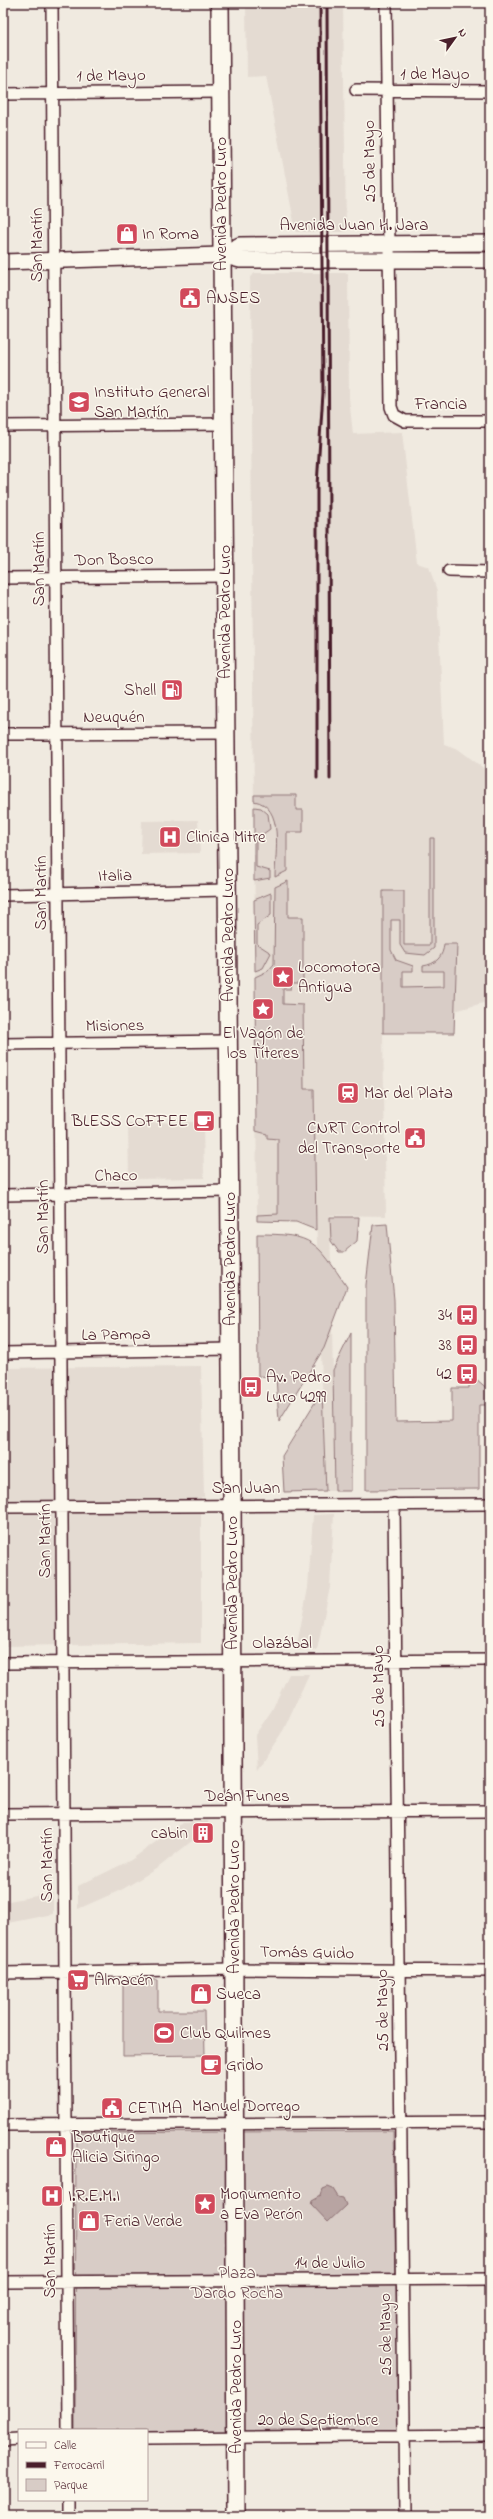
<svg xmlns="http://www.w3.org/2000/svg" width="493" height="2519" viewBox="0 0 493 2519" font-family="'Indie Flower',sans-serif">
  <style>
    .built { fill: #e4dbd2 }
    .green { fill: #d8ccc6; stroke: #917678 }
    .water { fill: #b8a4a2; stroke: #8c6f72 }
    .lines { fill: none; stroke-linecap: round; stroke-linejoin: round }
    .street-casing { stroke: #4a1f2b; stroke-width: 14 }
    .secondary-casing { stroke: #4a1f2b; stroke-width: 18 }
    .primary-casing { stroke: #4a1f2b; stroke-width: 20 }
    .street { stroke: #fbf7ec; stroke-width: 11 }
    .secondary { stroke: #fbf7ec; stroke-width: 15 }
    .primary { stroke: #fbf7ec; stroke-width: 17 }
    .rail { stroke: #4a1f2b; stroke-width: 3 }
    .labels { text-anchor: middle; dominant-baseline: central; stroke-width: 3; stroke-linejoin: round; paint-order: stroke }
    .street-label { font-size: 17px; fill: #4a1f2b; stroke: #fbf7ec }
    .poi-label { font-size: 17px; fill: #4a1f2b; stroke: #fbf7ec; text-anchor: start }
    .park-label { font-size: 17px; fill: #6e4a52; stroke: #fbf7ec }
  </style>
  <rect width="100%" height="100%" fill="#f0eae0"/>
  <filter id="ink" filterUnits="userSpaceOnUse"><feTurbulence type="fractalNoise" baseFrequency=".025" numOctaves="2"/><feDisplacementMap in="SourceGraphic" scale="8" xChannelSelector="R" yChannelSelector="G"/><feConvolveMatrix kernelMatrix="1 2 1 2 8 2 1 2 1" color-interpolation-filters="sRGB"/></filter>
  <g filter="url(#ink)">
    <path class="built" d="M246 3H343L346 232H296L266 76 247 77Z
      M255 273H348L349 398 353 434 402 432 417 563 429 567 437 591 444 744 458 749 490 773V1001L455 1011 454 1033H383L386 1216 330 1215 335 1491H326L316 1215H257L250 277Z
      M198 820 200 853 141 854 142 821Z
      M203 1122 204 1178 129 1179 128 1123Z
      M201 1366 204 1497H201V1643L3 1646V1368Z
      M334 1514 330 1587 317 1650H296L308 1588 313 1515Z
      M289 1674H309L284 1729 257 1770 255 1735 272 1710Z
      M208 1821V1828L205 1825 194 1833 197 1837 159 1867 123 1889 78 1909V1886L131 1860 183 1822Z
      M53 1893V1914L3 1924V1902Z"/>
    <path class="green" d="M254 795H296V810H303V832H287V871L275 877C275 853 285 806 254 801Z
      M254 807 261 808 268 814 270 829 256 839V867L270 871V878L254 881Z
      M430 838H434V948L425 955 405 953 400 945V920H391V950L396 960 413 966V971H403V987L444 986V971H423V966C436 964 443 957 444 944H457L454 1033H383V891H404V945H430Z
      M288 881V917H303V983H292L291 989H283V1004L303 1005 304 1089H314L316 1230 296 1222 257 1221V1215L278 1214V1139L267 1138V1134L256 1131 255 977 268 971 274 964 275 887Z
      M271 893V915L257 925V944L271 953 263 968 255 971 254 900Z
      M330 1217H359L357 1241 344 1252H339L331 1241Z
      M387 1224 394 1300 396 1422 452 1421V1388H469V1378H475L490 1391V1405H479V1489L366 1490V1285L373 1225Z
      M257 1234C314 1234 316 1241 347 1287L324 1348 279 1421 276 1377 258 1376Z
      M351 1333V1491H335L333 1370Z
      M322 1391 326 1491 284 1492 282 1456Z
      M123 1980H158V2011H204L205 2055 123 2056Z
      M393 2131 399 2431 147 2434V2430H75L76 2133Z"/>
    <path class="water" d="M328 2187 333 2189 338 2197 343 2198 346 2205 328 2222 311 2204 312 2200 321 2195 323 2189Z"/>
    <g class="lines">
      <g class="street-casing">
        <path id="street" d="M52 3 68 2430
          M386 3 391 407 394 415 405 421H490
          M356 90 490 91
          M3 94 220 92
          M3 426 224 424
          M449 571 490 572
          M3 578 225 576
          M3 734 226 733
          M3 895 227 890
          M3 1044 228 1041
          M3 1195 229 1191
          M3 1353 231 1349
          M394 1504 405 2516
          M3 1507 490 1504
          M3 1663 490 1660
          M3 1814 490 1811
          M3 1973 234 1969 490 1971
          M3 2125 490 2122
          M3 2282 490 2279
          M147 2438 490 2435
          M3 2440 19 2439
          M68 2500V2516"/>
      </g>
      <g class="secondary-casing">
        <path id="secondary" d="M221 255 240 245 490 243
          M3 262 221 255 240 260H490"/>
      </g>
      <g class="primary-casing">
        <path id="primary" d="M220 3 232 1492 236 2516"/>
      </g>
      <use href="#street" class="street"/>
      <use href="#secondary" class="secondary"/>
      <use href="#primary" class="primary"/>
      <path class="rail" d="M327 3 330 779
        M317 778V485L323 393 320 3"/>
    </g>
  </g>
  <defs>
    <g id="shop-square" transform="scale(1.15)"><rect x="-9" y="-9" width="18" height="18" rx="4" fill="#d1495b" stroke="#fbf7ec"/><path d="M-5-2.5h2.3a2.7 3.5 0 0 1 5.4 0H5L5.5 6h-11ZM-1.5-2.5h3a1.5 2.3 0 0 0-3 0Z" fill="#fff"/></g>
    <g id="civic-square" transform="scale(1.15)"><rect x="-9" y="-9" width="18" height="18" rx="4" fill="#d1495b" stroke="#fbf7ec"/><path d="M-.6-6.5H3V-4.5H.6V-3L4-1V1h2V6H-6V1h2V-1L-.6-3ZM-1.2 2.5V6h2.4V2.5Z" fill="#fff"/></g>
    <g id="school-square" transform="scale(1.15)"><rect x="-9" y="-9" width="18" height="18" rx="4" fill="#d1495b" stroke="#fbf7ec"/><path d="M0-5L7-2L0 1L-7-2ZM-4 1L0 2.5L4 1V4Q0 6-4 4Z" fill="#fff"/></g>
    <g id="fuel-square" transform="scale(1.15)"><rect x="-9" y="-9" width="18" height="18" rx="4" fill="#d1495b" stroke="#fbf7ec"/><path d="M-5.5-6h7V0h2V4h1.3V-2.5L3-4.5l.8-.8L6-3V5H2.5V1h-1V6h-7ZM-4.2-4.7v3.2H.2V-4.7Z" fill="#fff"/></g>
    <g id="hospital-square" transform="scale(1.15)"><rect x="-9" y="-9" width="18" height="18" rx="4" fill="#d1495b" stroke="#fbf7ec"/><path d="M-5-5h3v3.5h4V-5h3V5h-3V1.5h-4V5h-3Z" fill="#fff"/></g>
    <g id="sight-square" transform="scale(1.15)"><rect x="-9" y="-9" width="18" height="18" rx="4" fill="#d1495b" stroke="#fbf7ec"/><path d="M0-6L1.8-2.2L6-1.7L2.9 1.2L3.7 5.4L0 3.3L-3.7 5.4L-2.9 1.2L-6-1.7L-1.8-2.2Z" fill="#fff"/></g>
    <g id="station-square" transform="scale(1.15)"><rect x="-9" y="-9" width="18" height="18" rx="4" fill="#d1495b" stroke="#fbf7ec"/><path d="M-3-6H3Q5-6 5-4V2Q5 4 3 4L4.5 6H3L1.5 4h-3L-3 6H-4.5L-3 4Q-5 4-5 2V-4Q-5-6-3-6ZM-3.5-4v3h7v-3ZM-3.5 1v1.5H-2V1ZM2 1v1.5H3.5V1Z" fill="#fff"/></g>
    <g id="cafe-square" transform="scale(1.15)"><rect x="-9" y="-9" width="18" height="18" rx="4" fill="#d1495b" stroke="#fbf7ec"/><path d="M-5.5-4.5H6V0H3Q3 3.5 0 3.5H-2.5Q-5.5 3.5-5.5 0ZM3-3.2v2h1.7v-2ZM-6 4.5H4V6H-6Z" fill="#fff"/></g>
    <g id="bus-square" transform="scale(1.15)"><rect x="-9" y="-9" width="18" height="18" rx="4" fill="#d1495b" stroke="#fbf7ec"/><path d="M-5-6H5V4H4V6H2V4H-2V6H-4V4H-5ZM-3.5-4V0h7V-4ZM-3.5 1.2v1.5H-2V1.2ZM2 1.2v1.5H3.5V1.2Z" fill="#fff"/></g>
    <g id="building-square" transform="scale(1.15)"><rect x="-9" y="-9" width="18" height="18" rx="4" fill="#d1495b" stroke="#fbf7ec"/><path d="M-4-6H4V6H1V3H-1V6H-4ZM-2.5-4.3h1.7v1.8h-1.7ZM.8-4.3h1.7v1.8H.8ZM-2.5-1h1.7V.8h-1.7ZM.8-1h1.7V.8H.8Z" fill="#fff"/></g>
    <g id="supermarket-square" transform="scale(1.15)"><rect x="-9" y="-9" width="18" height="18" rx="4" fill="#d1495b" stroke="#fbf7ec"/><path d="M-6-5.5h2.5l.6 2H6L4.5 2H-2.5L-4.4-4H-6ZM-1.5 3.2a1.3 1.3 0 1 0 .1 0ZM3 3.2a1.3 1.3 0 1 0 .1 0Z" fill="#fff"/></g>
    <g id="stadium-square" transform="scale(1.15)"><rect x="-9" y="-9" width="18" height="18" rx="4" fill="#d1495b" stroke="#fbf7ec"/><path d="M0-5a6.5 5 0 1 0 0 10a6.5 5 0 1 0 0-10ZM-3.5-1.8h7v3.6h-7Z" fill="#fff"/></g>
  </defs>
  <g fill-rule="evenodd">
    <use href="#shop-square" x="127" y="234"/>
    <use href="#civic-square" x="190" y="298"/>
    <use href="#school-square" x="79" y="402"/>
    <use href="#fuel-square" x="172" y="690"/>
    <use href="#hospital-square" x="170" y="837"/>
    <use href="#sight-square" x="283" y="977"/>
    <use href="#sight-square" x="263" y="1009"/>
    <use href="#station-square" x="348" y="1093"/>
    <use href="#cafe-square" x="204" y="1121"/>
    <use href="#civic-square" x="415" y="1138"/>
    <use href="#bus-square" x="467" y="1315"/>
    <use href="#bus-square" x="467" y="1345"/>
    <use href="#bus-square" x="467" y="1374"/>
    <use href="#bus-square" x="251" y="1387"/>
    <use href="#building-square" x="203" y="1833"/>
    <use href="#supermarket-square" x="78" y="1980"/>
    <use href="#shop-square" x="201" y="1994"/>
    <use href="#stadium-square" x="164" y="2033"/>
    <use href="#cafe-square" x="211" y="2065"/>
    <use href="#civic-square" x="112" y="2108"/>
    <use href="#shop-square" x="56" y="2147"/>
    <use href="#hospital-square" x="52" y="2196"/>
    <use href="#sight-square" x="205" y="2204"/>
    <use href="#shop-square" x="89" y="2221"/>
  </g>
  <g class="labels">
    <g class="street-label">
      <text x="435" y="74">1 de Mayo</text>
      <text transform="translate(111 76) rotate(-1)">1 de Mayo</text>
      <text transform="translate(370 161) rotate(-91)">25 de Mayo</text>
      <text transform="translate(221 204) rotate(-90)">Avenida Pedro Luro</text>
      <text x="354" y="225">Avenida Juan H. Jara</text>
      <text transform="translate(37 245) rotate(-90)">San Martín</text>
      <text x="441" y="404">Francia</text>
      <text transform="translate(114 560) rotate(-1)">Don Bosco</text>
      <text transform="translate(39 569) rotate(-90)">San Martín</text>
      <text transform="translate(225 612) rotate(-90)">Avenida Pedro Luro</text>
      <text x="114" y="717">Neuquén</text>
      <text transform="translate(115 876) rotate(-1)">Italia</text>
      <text transform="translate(41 893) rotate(-90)">San Martín</text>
      <text transform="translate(228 935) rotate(-90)">Avenida Pedro Luro</text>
      <text transform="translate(115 1026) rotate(-1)">Misiones</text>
      <text transform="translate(116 1176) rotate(-1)">Chaco</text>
      <text transform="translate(43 1217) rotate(-90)">San Martín</text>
      <text transform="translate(230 1259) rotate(-90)">Avenida Pedro Luro</text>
      <text transform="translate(116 1335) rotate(-1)">La Pampa</text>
      <text x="246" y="1488">San Juan</text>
      <text transform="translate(45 1541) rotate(-90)">San Martín</text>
      <text transform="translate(232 1583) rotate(-90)">Avenida Pedro Luro</text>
      <text x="282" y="1643">Olazábal</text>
      <text transform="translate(379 1686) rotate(-91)">25 de Mayo</text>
      <text x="247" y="1796">Deán Funes</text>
      <text transform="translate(47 1865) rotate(-90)">San Martín</text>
      <text transform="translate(234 1907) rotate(-90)">Avenida Pedro Luro</text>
      <text transform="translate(307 1953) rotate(1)">Tomás Guido</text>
      <text transform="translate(383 2010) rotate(-91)">25 de Mayo</text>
      <text x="246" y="2106">Manuel Dorrego</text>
      <text transform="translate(50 2261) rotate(-90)">San Martín</text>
      <text x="330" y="2263">14 de Julio</text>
      <text transform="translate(386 2334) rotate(-91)">25 de Mayo</text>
      <text transform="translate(236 2387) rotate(-90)">Avenida Pedro Luro</text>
      <text x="318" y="2420">20 de Septiembre</text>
    </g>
    <g class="poi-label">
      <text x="142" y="234">In Roma</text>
      <text x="206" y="298">ANSES</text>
      <text x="94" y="392">Instituto General<tspan x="94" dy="20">San Martín</tspan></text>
      <text x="156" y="690" text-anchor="end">Shell</text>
      <text x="186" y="837">Clinica Mitre</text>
      <text x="298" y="967">Locomotora<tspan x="298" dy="20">Antigua</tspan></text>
      <text x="263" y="1033" text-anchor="middle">El Vagón de<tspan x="263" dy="20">los Títeres</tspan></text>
      <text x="364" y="1093">Mar del Plata</text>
      <text x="188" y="1121" text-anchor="end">BLESS COFFEE</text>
      <text x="400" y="1128" text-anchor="end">CNRT Control<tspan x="400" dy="20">del Transporte</tspan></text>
      <text x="452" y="1315" text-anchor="end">34</text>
      <text x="452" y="1345" text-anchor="end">38</text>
      <text x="452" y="1374" text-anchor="end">42</text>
      <text x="266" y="1377">Av. Pedro<tspan x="266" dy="20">Luro 4299</tspan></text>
      <text x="188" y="1833" text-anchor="end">cabin</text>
      <text x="94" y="1980">Almacén</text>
      <text x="216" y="1994">Sueca</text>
      <text x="180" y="2033">Club Quilmes</text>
      <text x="226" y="2065">Grido</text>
      <text x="128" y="2108">CETIMA</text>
      <text x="72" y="2137">Boutique<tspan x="72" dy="20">Alicia Siringo</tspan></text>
      <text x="220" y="2194">Monumento<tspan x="220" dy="20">a Eva Perón</tspan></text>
      <text x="68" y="2196">I.R.E.M.I</text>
      <text x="104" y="2221">Feria Verde</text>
    </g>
    <g class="park-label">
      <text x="237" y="2273">Plaza<tspan x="237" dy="20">Dardo Rocha</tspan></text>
    </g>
  </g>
  <rect width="493" height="2519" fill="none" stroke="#fbf7ec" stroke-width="16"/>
  <rect x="8" y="8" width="477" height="2503" fill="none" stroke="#4a1f2b" stroke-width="1.5" filter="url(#ink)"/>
  <rect x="18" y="2429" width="130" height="72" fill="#fbf7ec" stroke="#b4a19f"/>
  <rect x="26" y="2442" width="20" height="6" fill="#fbf7ec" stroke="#b4a19f"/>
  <text x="54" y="2449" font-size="12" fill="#4a1f2b">Calle</text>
  <rect x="26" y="2462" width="20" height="6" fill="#4a1f2b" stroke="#b4a19f"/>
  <text x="54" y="2469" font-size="12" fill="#4a1f2b">Ferrocarril</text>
  <rect x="26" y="2479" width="20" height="12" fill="#d8ccc6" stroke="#b4a19f"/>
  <text x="54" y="2489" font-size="12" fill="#4a1f2b">Parque</text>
  <g transform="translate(455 38) rotate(57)" stroke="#fbf7ec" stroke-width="3" paint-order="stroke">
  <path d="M0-3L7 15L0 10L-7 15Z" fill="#4a1f2b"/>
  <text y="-6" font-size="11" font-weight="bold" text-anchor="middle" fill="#4a1f2b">N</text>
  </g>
</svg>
